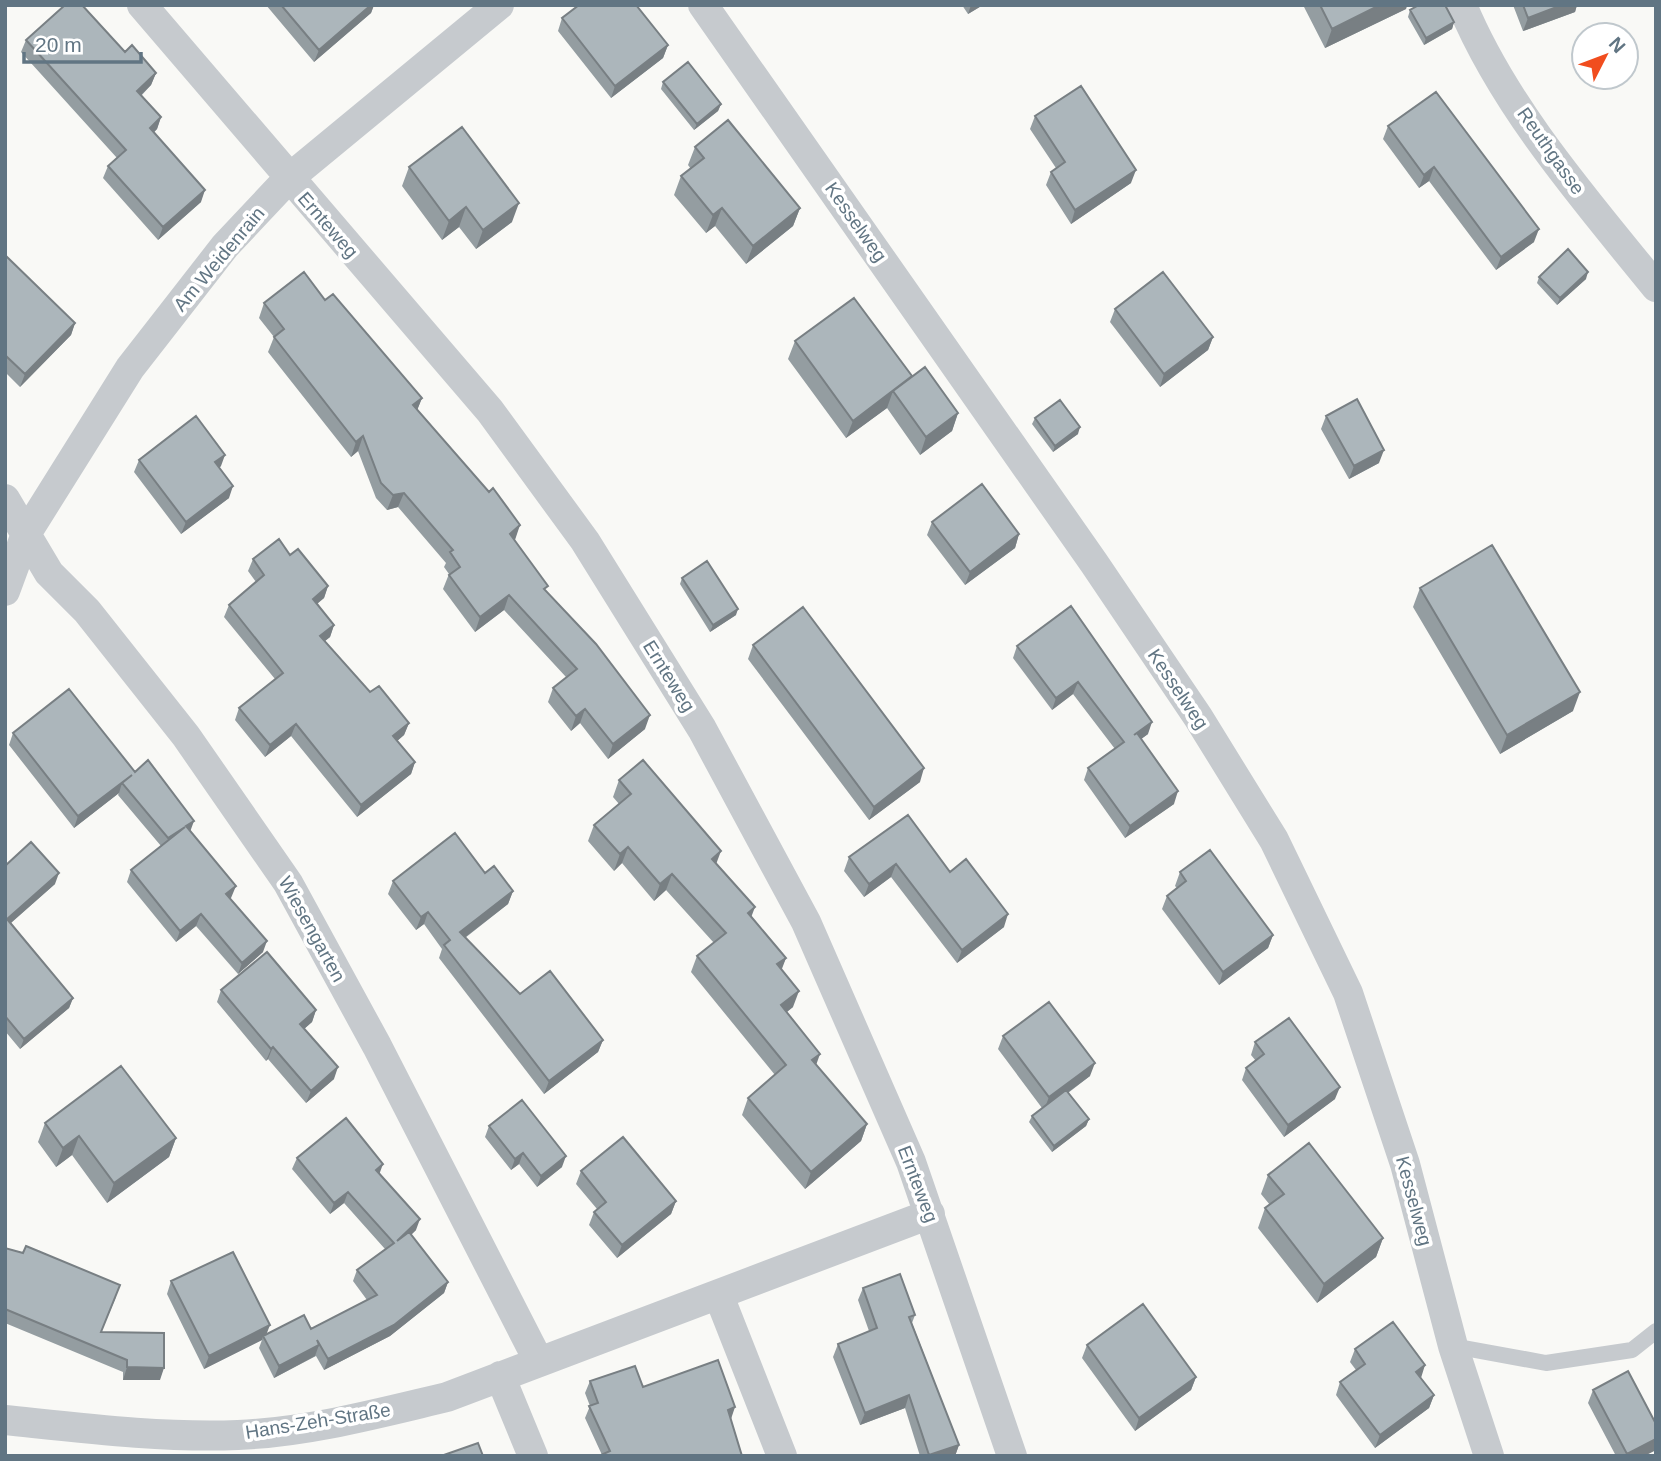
<svg xmlns="http://www.w3.org/2000/svg" width="1661" height="1461" viewBox="0 0 1661 1461" font-family="Helvetica,sans-serif">
  <style>
    .lines { fill: none; stroke-linecap: round; stroke-linejoin: round }
    .service { stroke: #c6cace; stroke-width: 16 }
    .minor { stroke: #c6cace; stroke-width: 30 }
    .wall { fill: #949da1 }
    .shaded-wall { fill: #787f83 }
    .building { fill: #acb6bb; stroke: #787f83; stroke-width: 2 }
    .labels { text-anchor: middle; dominant-baseline: central; stroke-width: 7; stroke-linejoin: round; paint-order: stroke }
    .street-label { font-size: 19px; fill: #617583; stroke: #fff }
  </style>
  <rect width="100%" height="100%" fill="#f9f9f6"/>
  <g class="lines">
    <path class="service" d="M1453 1346 1546 1363 1632 1350 1656 1331"/>
    <path class="minor" d="M142 5 490 411 585 541 702 729 806 922 911 1162 1012 1456
      M703 5 1094 563 1198 717 1274 840 1348 993 1405 1164 1453 1346 1489 1456
      M1462 5C1504 107 1587 202 1656 287
      M5 499 49 573 87 611 186 736 288 883 377 1046 539 1362
      M5 591 26 534 130 368 225 246 288 179 499 5
      M719 1296 782 1456
      M500 1376 533 1456
      M5 1420C82 1428 161 1438 238 1435 309 1432 379 1413 447 1397L930 1214"/>
  </g>
  <path class="wall" d="M266 5H374L371 13 314 62Z
    M962 5H983L968 14Z
    M1303 5H1407L1406 9 1325 48Z
    M1513 5H1577L1575 12 1523 31Z
    M1410 10 1454 22 1452 29 1424 45 1408 17Z
    M562 18 668 45 663 58 611 98 558 31Z
    M26 40 125 52 156 73 151 85 141 96 161 117 157 129 154 132 201 202 158 240 103 178 108 166 117 158 21 52Z
    M663 82 721 104 718 111 694 130 661 89Z
    M1035 116 1131 183 1071 224 1046 185 1051 172 1056 168 1030 129Z
    M1388 126 1534 242 1496 270 1429 181 1419 188 1383 139Z
    M695 147 800 208 793 226 746 264 715 226 706 233 674 195 681 176 691 169 688 165Z
    M409 167 512 222 476 249 459 227 442 240 402 186Z
    M5 255 75 323 71 335 20 387 5 372Z
    M1539 277 1586 279 1557 305 1537 283Z
    M325 300 422 398 417 410 515 540 546 591 645 729 608 759 580 723 571 731 548 702 553 688 566 677 504 610 475 632 443 589 449 574 444 567 446 563 398 507 387 510 376 498 358 451 351 457 268 352 274 337 259 318 264 303Z
    M1115 309 1213 337 1208 350 1160 387 1110 322Z
    M795 341 912 376 958 413 952 431 920 455 887 408 846 438 788 359Z
    M1326 416 1379 463 1349 479 1321 429Z
    M1035 418 1078 434 1053 452 1032 424Z
    M139 460 221 466 219 468 229 498 181 534 134 472Z
    M932 522 1019 534 1015 548 965 585 927 535Z
    M290 555 328 586 324 598 317 604 334 625 330 637 325 641 370 692 409 723 404 735 397 741 415 762 411 774 357 817 291 736 265 757 235 720 239 708 275 679 224 617 229 605 256 582 248 571 253 559Z
    M682 578 736 615 710 632 680 584Z
    M1420 588 1573 711 1500 754 1413 607Z
    M1071 606 1148 734 1141 739 1174 804 1125 838 1084 780 1088 768 1115 749 1073 694 1052 710 1013 658 1017 646Z
    M753 645 920 782 869 820 748 659Z
    M13 733 135 772 190 831 263 952 238 974 196 926 176 942 127 882 131 870 161 846 118 795 119 793 74 828 9 745Z
    M619 780 717 864 752 917 786 958 781 969 793 1007 787 1012 816 1065 867 1124 861 1141 805 1189 742 1115 748 1098 775 1075 691 972 697 956 714 943 666 890 654 901 622 863 614 871 588 841 594 825 619 804 613 797Z
    M849 857 950 872 1004 927 957 963 891 877 864 897 844 871Z
    M5 866 55 884 11 923 73 998 69 1008 20 1049 5 1031Z
    M1180 872 1273 935 1268 948 1219 985 1162 909 1167 896 1177 888 1175 886Z
    M485 873 513 891 508 904 465 938 520 994 603 1040 598 1052 544 1094 439 958 442 949 424 924 416 930 388 894 393 881Z
    M221 990 316 1010 312 1022 304 1029 334 1079 306 1103 268 1059 266 1061 217 1002Z
    M1003 1036 1090 1076 1068 1093 1089 1119 1086 1126 1052 1152 1029 1122 1032 1116 1042 1108 998 1049Z
    M1255 1042 1335 1099 1284 1137 1242 1080 1246 1068 1256 1061 1251 1055Z
    M45 1123 176 1138 169 1157 107 1203 72 1155 56 1167 38 1142Z
    M489 1126 562 1167 537 1187 519 1164 511 1170 485 1137Z
    M297 1158 380 1174 416 1230 411 1235 448 1282 444 1293 390 1336 324 1370 316 1356 274 1378 259 1348 262 1340 204 1369 167 1294 171 1281 266 1335 311 1329 367 1300 353 1281 357 1270 385 1249 344 1203 330 1214 292 1169Z
    M581 1171 676 1201 671 1214 617 1258 589 1225 594 1212 597 1209 576 1184Z
    M1268 1175 1383 1238 1376 1257 1317 1303 1258 1228 1265 1208 1270 1205 1261 1194Z
    M5 1248 116 1297 101 1332 160 1380H123V1372L5 1323Z
    M863 1288 915 1315 912 1323 959 1445 955 1456H920L905 1408 860 1425 833 1357 838 1344 869 1331 858 1300Z
    M1087 1345 1196 1377 1191 1390 1135 1431 1082 1358Z
    M1355 1349 1421 1378 1434 1395 1429 1408 1375 1448 1336 1395 1340 1382 1356 1370 1350 1362Z
    M590 1381 643 1387 731 1418 602 1455 585 1418 590 1406 585 1393Z
    M1593 1390 1656 1450 1644 1456H1616L1588 1403Z"/>
  <path class="shaded-wall" d="M371 5H374L371 13 314 62 319 50Z
    M971 5H983L968 14Z
    M1380 5H1407L1406 9 1325 48 1332 29Z
    M1562 5H1577L1575 12 1523 31 1528 18Z
    M1454 22 1452 29 1424 45 1426 38Z
    M668 45 663 58 611 98 615 86Z
    M156 73 151 85 132 104 137 91Z
    M721 104 718 111 694 130 697 124Z
    M161 117 157 129 145 141 150 128Z
    M1434 167 1429 181 1419 188 1424 175Z
    M1136 170 1131 183 1071 224 1075 210Z
    M205 190 201 202 158 240 163 227Z
    M519 203 512 222 476 249 483 230Z
    M466 207 459 227 442 240 449 221Z
    M722 208 715 226 706 233 713 215Z
    M800 208 793 226 746 264 753 246Z
    M1539 229 1534 242 1496 270 1501 257Z
    M1588 272 1586 279 1557 305 1560 298Z
    M75 323 71 335 20 387 25 374Z
    M1213 337 1208 350 1160 387 1164 374Z
    M912 376 893 391 887 408 846 438 853 421Z
    M422 398 416 413 413 405Z
    M958 413 952 431 920 455 926 437Z
    M1080 427 1078 434 1053 452 1055 446Z
    M363 436 358 451 351 457 356 442Z
    M1384 450 1379 463 1349 479 1354 466Z
    M225 455 221 466 211 474 215 462Z
    M233 486 229 498 181 534 186 522Z
    M404 493 398 507 387 510 393 495Z
    M520 525 515 540 504 548 510 534Z
    M1019 534 1015 548 965 585 970 572Z
    M328 586 324 598 308 611 313 599Z
    M509 595 504 610 475 632 480 617Z
    M738 609 736 615 710 632 713 625Z
    M334 625 330 637 316 648 320 636Z
    M1078 682 1073 694 1052 710 1056 698Z
    M1580 692 1573 711 1500 754 1507 735Z
    M585 709 580 723 571 731 576 716Z
    M650 715 645 729 608 759 613 744Z
    M1152 722 1148 734 1129 748 1134 735Z
    M409 723 404 735 389 748 393 736Z
    M296 724 291 736 265 757 270 745Z
    M415 762 411 774 357 817 361 805Z
    M924 768 920 782 869 820 874 807Z
    M132 775 122 783 119 793 74 828 78 816Z
    M1178 791 1174 804 1125 838 1130 826Z
    M194 821 190 832 186 826Z
    M628 847 622 863 614 871 620 854Z
    M721 851 715 867 712 859Z
    M896 864 891 877 864 897 869 884Z
    M59 873 55 884 5 928 7 919Z
    M672 874 666 890 654 901 660 884Z
    M236 886 231 898 222 905 226 894Z
    M513 891 508 904 455 945 460 932Z
    M755 907 749 923 748 913Z
    M428 912 424 924 416 930 421 917Z
    M201 914 196 926 176 942 180 931Z
    M1008 914 1004 927 957 963 962 950Z
    M1273 935 1268 948 1219 985 1223 972Z
    M267 941 263 952 238 974 242 963Z
    M786 958 780 974 777 964Z
    M799 991 793 1007 775 1021 781 1005Z
    M73 998 69 1008 20 1049 24 1039Z
    M316 1010 312 1022 296 1036 300 1024Z
    M603 1040 598 1052 544 1094 549 1081Z
    M273 1047 268 1059 266 1061 271 1049Z
    M820 1054 814 1071 812 1060Z
    M1095 1063 1090 1076 1044 1110 1049 1097Z
    M338 1067 334 1079 306 1103 311 1091Z
    M1340 1087 1335 1099 1284 1137 1288 1125Z
    M1089 1119 1086 1126 1052 1152 1054 1146Z
    M867 1124 861 1141 805 1189 811 1172Z
    M79 1136 72 1155 56 1167 63 1148Z
    M176 1138 169 1157 107 1203 114 1183Z
    M523 1153 519 1164 511 1170 515 1159Z
    M566 1156 562 1167 537 1187 541 1176Z
    M383 1164 379 1175 376 1170Z
    M348 1192 344 1203 330 1214 334 1203Z
    M676 1201 671 1214 617 1258 622 1245Z
    M420 1219 416 1230 393 1252 397 1241Z
    M1383 1238 1376 1257 1317 1303 1324 1284Z
    M448 1282 444 1293 390 1336 324 1370 328 1359Z
    M270 1325 265 1338 263 1336 262 1340 204 1369 209 1356Z
    M319 1345 315 1356 274 1378 279 1366Z
    M1425 1365 1421 1378 1416 1372Z
    M127 1367 164 1368 160 1380H123Z
    M1196 1377 1191 1390 1135 1431 1139 1418Z
    M909 1395 905 1408 860 1425 865 1413Z
    M1434 1395 1429 1408 1375 1448 1380 1435Z
    M735 1407 731 1419 728 1410Z
    M1656 1439V1450L1644 1456H1626L1627 1454Z
    M959 1445 955 1456H928L929 1455Z"/>
  <path class="building" d="M65 5H82L125 52 132 45 156 73 137 91 161 117 150 128 205 190 163 227 108 166 126 150 26 40Z
    M281 5H371L319 50Z
    M579 5H636L668 45 615 86 562 18Z
    M1320 5H1380L1332 29Z
    M1419 5H1445L1454 22 1426 38 1410 10Z
    M1523 5H1562L1528 18Z
    M688 62 721 104 697 124 663 82Z
    M1081 86 1136 170 1075 210 1051 172 1065 162 1035 116Z
    M1436 92 1539 229 1501 257 1434 167 1424 175 1388 126Z
    M728 120 800 208 753 246 722 208 713 215 681 176 704 158 695 147Z
    M462 127 519 203 483 230 466 207 449 221 409 167Z
    M1568 249 1588 272 1560 298 1539 277Z
    M5 255 75 323 25 374 5 355Z
    M304 272 325 300 333 294 422 398 413 405 489 492 493 488 520 525 510 534 548 586 544 589 596 644 650 715 613 744 585 709 576 716 553 688 577 669 509 595 480 617 449 575 460 567 450 552 453 550 404 493 393 495 381 483 363 436 356 442 274 337 284 329 264 303Z
    M1163 272 1213 337 1164 374 1115 309Z
    M854 298 912 376 853 421 795 341Z
    M925 367 958 413 926 437 893 391Z
    M1357 399 1384 450 1354 466 1326 416Z
    M1060 400 1080 427 1055 446 1035 418Z
    M196 416 225 455 215 462 233 486 186 522 139 460Z
    M982 484 1019 534 970 572 932 522Z
    M279 539 290 555 298 549 328 586 313 599 334 625 320 636 370 692 379 686 409 723 393 736 415 762 361 805 296 724 270 745 239 708 283 673 229 605 264 575 253 559Z
    M1492 545 1580 692 1507 735 1420 588Z
    M707 561 738 609 713 625 682 578Z
    M1071 606 1152 722 1134 735 1137 733 1178 791 1130 826 1088 768 1124 742 1078 682 1056 698 1017 646Z
    M803 607 924 768 874 807 753 645Z
    M69 689 135 772 148 760 194 821 186 826 236 886 226 894 267 941 242 963 201 914 180 931 131 870 185 827 168 838 122 783 132 775 78 816 13 733Z
    M643 760 721 851 712 859 755 907 748 913 786 958 777 964 799 991 781 1005 820 1054 812 1060 867 1124 811 1172 748 1098 786 1065 697 956 726 933 672 874 660 884 628 847 620 854 594 825 631 794 619 780Z
    M908 815 950 872 966 859 1008 914 962 950 896 864 869 884 849 857Z
    M455 833 485 873 494 866 513 891 460 932 520 994 550 971 603 1040 549 1081 444 945 450 940 428 912 421 917 393 881Z
    M31 842 59 873 7 919 73 998 24 1039 5 1016V866Z
    M1210 850 1273 935 1223 972 1167 896 1186 881 1180 872Z
    M267 952 316 1010 300 1024 338 1067 311 1091 273 1047 271 1049 221 990Z
    M1049 1002 1095 1063 1049 1097 1003 1036Z
    M1289 1018 1340 1087 1288 1125 1246 1068 1264 1054 1255 1042Z
    M121 1066 176 1138 114 1183 79 1136 63 1148 45 1123Z
    M1066 1090 1089 1119 1054 1146 1032 1116Z
    M522 1100 566 1156 541 1176 523 1153 515 1159 489 1126Z
    M346 1118 383 1164 376 1170 420 1219 397 1241 409 1232 448 1282 394 1325 328 1359 317 1340 319 1345 279 1366 263 1336 304 1315 311 1329 377 1295 357 1270 394 1243 348 1192 334 1203 297 1158Z
    M623 1137 676 1201 622 1245 594 1212 606 1202 581 1171Z
    M1309 1143 1383 1238 1324 1284 1265 1208 1284 1194 1268 1175Z
    M26 1246 120 1285 101 1332 164 1333V1368L127 1367V1360L5 1309V1248L23 1253Z
    M233 1252 270 1325 209 1356 171 1281Z
    M900 1274 915 1315 909 1317 959 1445 929 1455 909 1395 865 1413 838 1344 877 1328 863 1288Z
    M1143 1304 1196 1377 1139 1418 1087 1345Z
    M1393 1322 1425 1365 1416 1372 1434 1395 1380 1435 1340 1382 1365 1364 1355 1349Z
    M718 1360 735 1407 728 1410 742 1456H599L610 1451 589 1406 598 1403 590 1381 635 1366 643 1387Z
    M1628 1371 1656 1424V1439L1627 1454 1593 1390Z
    M478 1443 483 1456H441Z"/>
  <g class="labels">
    <g class="street-label">
      <text transform="translate(1551 151) rotate(55)">Reuthgasse</text>
      <text transform="translate(856 222) rotate(55)">Kesselweg</text>
      <text transform="translate(328 225) rotate(49)">Ernteweg</text>
      <text transform="translate(219 259) rotate(-50)">Am Weidenrain</text>
      <text transform="translate(669 676) rotate(58)">Ernteweg</text>
      <text transform="translate(1178 689) rotate(56)">Kesselweg</text>
      <text transform="translate(312 929) rotate(61)">Wiesengarten</text>
      <text transform="translate(918 1184) rotate(69)">Ernteweg</text>
      <text transform="translate(1414 1201) rotate(75)">Kesselweg</text>
      <text transform="translate(318 1421) rotate(-9)">Hans-Zeh-Straße</text>
    </g>
  </g>
  <rect width="1661" height="1461" fill="none" stroke="#617583" stroke-width="14"/>
  <g transform="translate(1605 56) rotate(48)"><circle r="33" fill="#ffffff" stroke="#c0c8cd" stroke-width="2"/>
  <path d="M0-5L12 26L0 18L-12 26Z" fill="#f14d1e"/>
  <text y="-10" font-size="19" font-weight="bold" text-anchor="middle" fill="#617583">N</text>
  </g>
  <path d="M24 52v10h117v-10" fill="none" stroke="#617583" stroke-width="3.5"/>
  <text x="35" y="52" font-size="21" fill="#617583" stroke="#ffffff" stroke-width="5" paint-order="stroke">20 m</text>
</svg>
